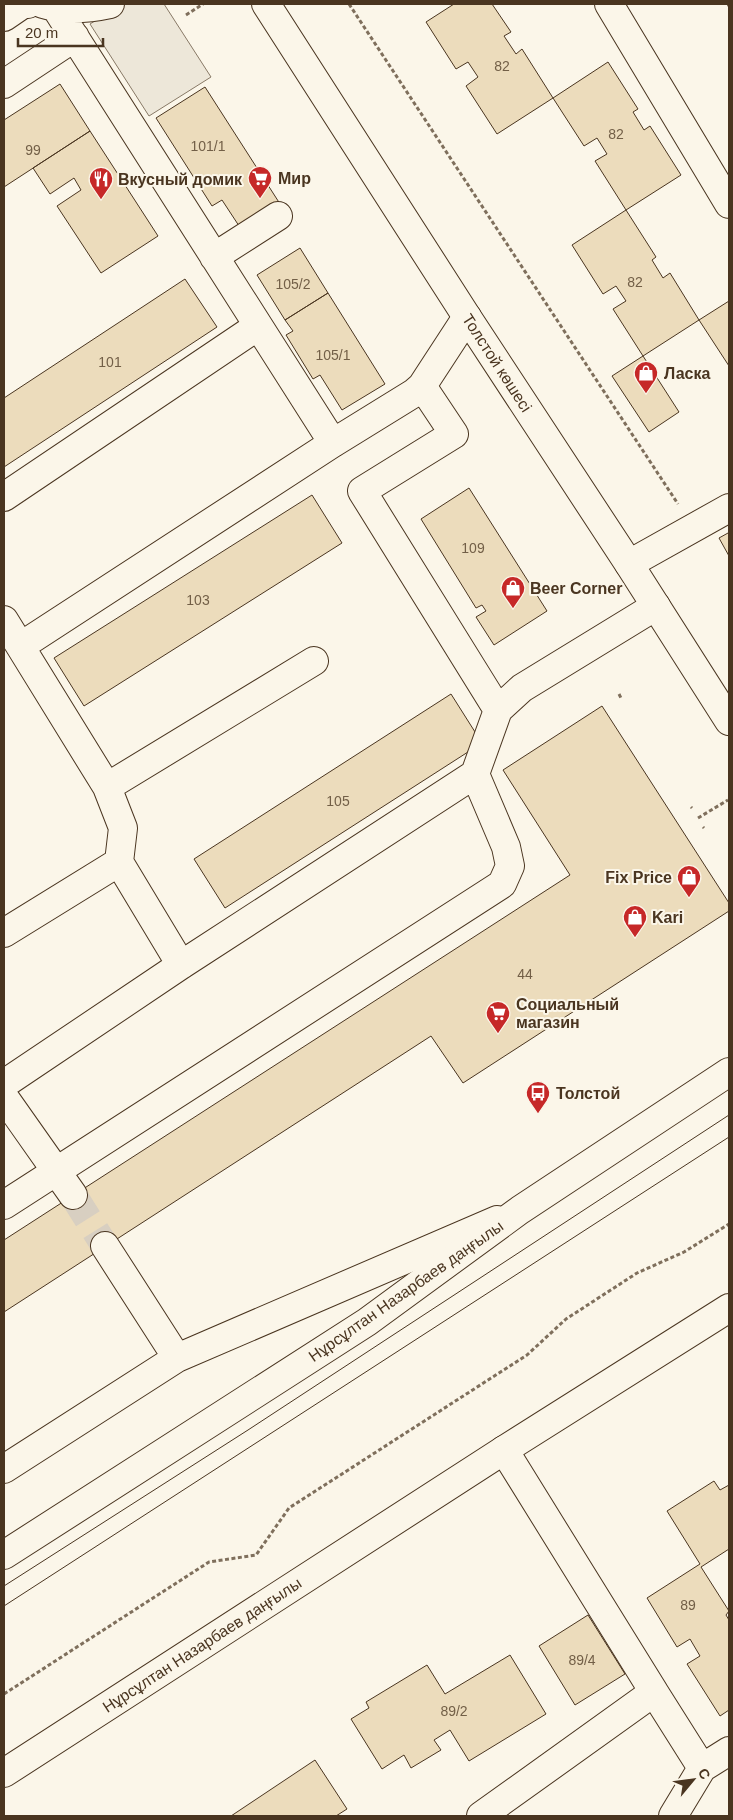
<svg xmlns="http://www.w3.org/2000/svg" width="733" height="1820" viewBox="0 0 733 1820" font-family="Helvetica,sans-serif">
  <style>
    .parking { fill: #ede7d9; stroke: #887966 }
    .building { fill: #ecdcbc; stroke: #4a3520 }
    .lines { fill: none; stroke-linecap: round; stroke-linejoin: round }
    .minor-tunnel { stroke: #d8cfc1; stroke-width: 28; stroke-dasharray: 28 14; stroke-linecap: butt }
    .minor-casing { stroke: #4a3520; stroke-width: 30 }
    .major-casing { stroke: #4a3520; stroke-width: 30 }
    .path { stroke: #7f6f5c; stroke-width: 3; stroke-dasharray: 4 2.5; stroke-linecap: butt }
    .minor { stroke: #fbf6e9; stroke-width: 28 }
    .major { stroke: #fbf6e9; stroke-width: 28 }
    .tram { stroke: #4a3520; stroke-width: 1 }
    .fence { stroke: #4a3520; stroke-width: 1; stroke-dasharray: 6 2.5; stroke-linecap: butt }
    .labels { text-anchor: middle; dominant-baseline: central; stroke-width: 4; stroke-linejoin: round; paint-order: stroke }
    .number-label { font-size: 14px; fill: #725f47 }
    .poi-label { font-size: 16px; font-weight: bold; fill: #4a3520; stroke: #fbf6e9; text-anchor: start }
    .street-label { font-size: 16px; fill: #4a3520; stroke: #fbf6e9 }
  </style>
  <rect width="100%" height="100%" fill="#fbf6e9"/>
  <path class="parking" d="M122 4H164L211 77 149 116 90 24Z"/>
  <path class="building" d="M454 4H492L511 32 504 36 516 54 522 49 553 98 497 134 466 86 478 77 468 62 456 69 426 22Z
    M608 62 638 109 633 112 644 130 650 126 681 175 626 210 595 161 607 154 597 138 584 146 553 98Z
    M60 84 90 131 4 187V120Z
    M205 87 282 207 243 232 222 200 212 206 156 118Z
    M90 131 158 236 101 273 57 206 81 190 74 178 50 194 33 168Z
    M626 210 656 257 652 260 663 278 670 273 699 320 643 356 613 309 626 301 616 286 603 294 572 245Z
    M300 248 328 293 285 320 257 275Z
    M185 279 217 327 4 467V398Z
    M328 293 385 384 342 410 320 375 313 379 286 335 293 331 285 320Z
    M729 301V366L699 320Z
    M643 356 679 412 649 432 612 376Z
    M469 488 547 611 494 645 476 617 486 611 482 605 476 608 421 519Z
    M312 495 342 543 84 706 54 658Z
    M728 533 729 534V556L719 538Z
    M451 694 482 743 225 908 194 859Z
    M602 706 729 903V911L463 1083 431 1036 4 1312V1240L570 875 503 770Z
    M714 1481 720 1490 729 1485V1549L701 1567 729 1611 726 1615 729 1620V1710L720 1716 687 1664 700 1656 690 1639 677 1647 647 1598 700 1564 667 1511Z
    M588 1615 625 1674 575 1705 539 1646Z
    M510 1655 546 1714 469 1761 450 1730 434 1740 441 1750 411 1768 404 1755 382 1769 351 1719 369 1708 366 1702 427 1665 445 1694Z
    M315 1760 347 1809 336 1816H231Z"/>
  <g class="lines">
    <path class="minor-tunnel" d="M73 1195 105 1246"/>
    <g class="minor-casing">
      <path id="minor" d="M43 4C65 11 87 9 110 4
        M609 4 729 204
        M56 8 333 443
        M4 17 23 4H28
        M4 84 75 37
        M214 257 278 216
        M422 386 454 434 362 491 498 710
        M4 497 258 326
        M629 564 729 508
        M4 620 107 787 123 828 119 862 181 965
        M21 646 333 443 414 393 422 386 467 317
        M107 787 314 661
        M4 933 119 862
        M4 1084 181 965 475 774
        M4 1097 73 1195
        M4 1205 502 884 510 866 506 847 475 774 498 710 522 688 656 606
        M105 1246 177 1358
        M4 1469 177 1358 497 1220
        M654 1692 702 1768 729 1751
        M481 1816 654 1692 504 1450
        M673 1816 702 1768"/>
    </g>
    <g class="major-casing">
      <path id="major" d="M266 4 467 317 629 564 729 721
        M4 1555 367 1322 520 1210 729 1072
        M4 1773 504 1450 729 1308"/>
    </g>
    <path class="path" d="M349 4 678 504
      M186 15 203 4
      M619 694 621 698
      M691 807 692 808
      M698 818 728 800
      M703 827 704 828
      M4 1694 209 1562 256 1555 289 1508 527 1355 566 1319 637 1273 684 1252 729 1224"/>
    <use href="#minor" class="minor"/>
    <use href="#major" class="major"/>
    <path class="tram" d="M4 1586 248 1430 729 1115
      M4 1606 729 1137"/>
    <path class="fence" d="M727 4 729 8"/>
  </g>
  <defs>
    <g id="supermarket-pin" transform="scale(1.25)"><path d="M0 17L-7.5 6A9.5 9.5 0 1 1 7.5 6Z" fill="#c62828" stroke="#fbf6e9"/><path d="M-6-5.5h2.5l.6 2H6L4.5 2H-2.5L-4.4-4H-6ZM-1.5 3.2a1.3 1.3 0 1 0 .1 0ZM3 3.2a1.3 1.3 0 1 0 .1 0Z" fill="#fff"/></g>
    <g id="restaurant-pin" transform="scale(1.25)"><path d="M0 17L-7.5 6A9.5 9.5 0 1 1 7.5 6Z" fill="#c62828" stroke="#fbf6e9"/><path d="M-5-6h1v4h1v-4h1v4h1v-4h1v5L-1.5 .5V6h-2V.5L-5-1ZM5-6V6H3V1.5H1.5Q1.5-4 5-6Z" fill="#fff"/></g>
    <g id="shop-pin" transform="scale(1.25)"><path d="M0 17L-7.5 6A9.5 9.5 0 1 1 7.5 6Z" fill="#c62828" stroke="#fbf6e9"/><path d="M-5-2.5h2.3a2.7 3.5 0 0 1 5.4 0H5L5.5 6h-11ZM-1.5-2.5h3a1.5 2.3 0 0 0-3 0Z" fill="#fff"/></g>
    <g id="bus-pin" transform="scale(1.25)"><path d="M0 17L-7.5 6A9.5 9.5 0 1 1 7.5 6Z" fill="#c62828" stroke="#fbf6e9"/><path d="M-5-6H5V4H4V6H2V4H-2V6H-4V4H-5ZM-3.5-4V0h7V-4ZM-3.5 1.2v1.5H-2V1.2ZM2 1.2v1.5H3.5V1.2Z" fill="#fff"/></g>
  </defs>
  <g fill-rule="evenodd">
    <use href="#supermarket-pin" x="260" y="178"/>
    <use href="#restaurant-pin" x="101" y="179"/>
    <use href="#shop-pin" x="646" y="373"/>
    <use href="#shop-pin" x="513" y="588"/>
    <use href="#shop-pin" x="689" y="877"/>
    <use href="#shop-pin" x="635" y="917"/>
    <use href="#supermarket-pin" x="498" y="1013"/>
    <use href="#bus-pin" x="538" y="1093"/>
  </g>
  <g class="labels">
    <g class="number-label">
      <text x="502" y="66">82</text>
      <text x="616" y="134">82</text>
      <text x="208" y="146">101/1</text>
      <text x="33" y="150">99</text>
      <text x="635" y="282">82</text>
      <text x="293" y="284">105/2</text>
      <text x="333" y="355">105/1</text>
      <text x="110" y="362">101</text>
      <text x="473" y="548">109</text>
      <text x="198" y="600">103</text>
      <text x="338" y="801">105</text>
      <text x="525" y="974">44</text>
      <text x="688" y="1605">89</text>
      <text x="582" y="1660">89/4</text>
      <text x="454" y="1711">89/2</text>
    </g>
    <g class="poi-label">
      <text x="278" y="178">Мир</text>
      <text x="118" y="179">Вкусный домик</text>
      <text x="664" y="373">Ласка</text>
      <text x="530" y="588">Beer Corner</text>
      <text x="672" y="877" text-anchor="end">Fix Price</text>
      <text x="652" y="917">Kari</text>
      <text x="516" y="1004">Социальный<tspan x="516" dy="18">магазин</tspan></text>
      <text x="556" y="1093">Толстой</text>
    </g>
    <g class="street-label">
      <text transform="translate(497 363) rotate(57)">Толстой көшесі</text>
      <text transform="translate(406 1291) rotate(-35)">Нұрсұлтан Назарбаев даңғылы</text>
      <text transform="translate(202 1645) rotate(-33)">Нұрсұлтан Назарбаев даңғылы</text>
    </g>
  </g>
  <rect width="733" height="1820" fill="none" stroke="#4a3520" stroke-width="10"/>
  <g transform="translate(693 1780) rotate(61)" stroke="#fbf6e9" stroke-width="4" paint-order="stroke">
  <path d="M0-4L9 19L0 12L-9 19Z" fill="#4a3520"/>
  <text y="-8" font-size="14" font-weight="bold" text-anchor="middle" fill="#4a3520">С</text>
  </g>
  <path d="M18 38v8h85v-8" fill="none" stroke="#4a3520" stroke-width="2.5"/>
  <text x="25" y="38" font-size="15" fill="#4a3520" stroke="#fbf6e9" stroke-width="4" paint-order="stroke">20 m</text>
</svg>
